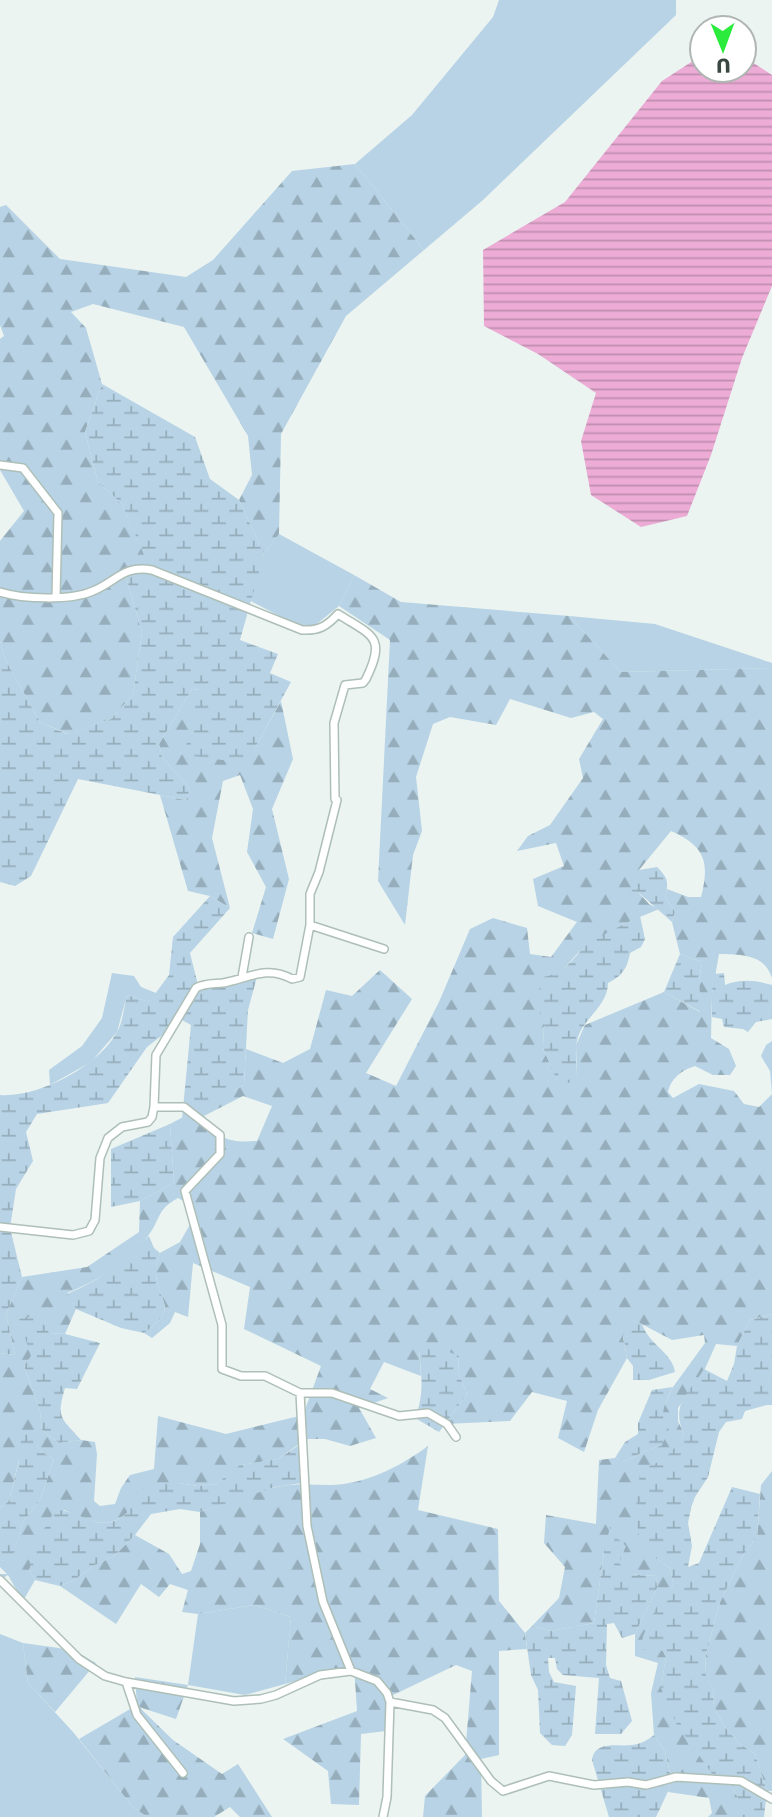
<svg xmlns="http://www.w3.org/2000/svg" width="772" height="1817" viewBox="0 0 772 1817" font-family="'DejaVu Sans',sans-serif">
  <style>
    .green { fill: #b7d3e5 }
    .forest { fill: url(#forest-firs); fill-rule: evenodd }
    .wetland { fill: url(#wetland-marsh) }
    .water { fill: url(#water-rules) }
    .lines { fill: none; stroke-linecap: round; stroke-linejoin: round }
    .minor-casing { stroke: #aebfb8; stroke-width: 10 }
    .minor { stroke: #fff; stroke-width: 7 }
  </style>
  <defs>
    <pattern id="forest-firs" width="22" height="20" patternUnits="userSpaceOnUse" patternTransform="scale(1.75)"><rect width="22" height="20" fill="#b7d3e5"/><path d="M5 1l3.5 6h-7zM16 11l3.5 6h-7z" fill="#96adbb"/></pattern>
    <pattern id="wetland-marsh" width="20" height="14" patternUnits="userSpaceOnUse" patternTransform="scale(1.75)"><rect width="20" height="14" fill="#b7d3e5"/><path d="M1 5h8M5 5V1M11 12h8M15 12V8" fill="none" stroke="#96adbb"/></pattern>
    <pattern id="water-rules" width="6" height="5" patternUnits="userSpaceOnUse" patternTransform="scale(1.75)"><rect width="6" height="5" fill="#ecacd6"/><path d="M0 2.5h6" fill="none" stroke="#c08eaf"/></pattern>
  </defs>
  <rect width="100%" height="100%" fill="#ebf4f1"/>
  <path class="green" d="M499 0H676V15L483 200 424 250 355 164 412 115 493 17Z
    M279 534 354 575 339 606 308 631 249 600 264 554Z
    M569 616 655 624 772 663V668L621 672Z
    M112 973 134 976 141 987 156 993 149 1002 127 995 117 1032 91 1062 50 1085 49 1070 82 1046 102 1018Z
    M254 1605 291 1617 285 1684 245 1695 188 1685 198 1614Z
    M0 1634 23 1643 28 1683 73 1732 132 1806 147 1817H0Z"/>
  <path class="forest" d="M355 164 424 250 346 316 281 434 279 534 264 554 239 500 252 475 248 436 184 327 93 304 71 312 86 328 102 384 85 432 98 482 122 504 149 565 124 570 142 632 133 695 111 719 68 734 40 722 5 659 0 641V541L24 511 0 470V339L4 336 0 325V207L6 205 60 259 186 277 213 260 292 171Z
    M354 575 401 602 569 616 621 672 772 668V978C764 953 740 955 719 954L712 994 711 1038 729 1049 736 1066 730 1075H713L695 1066C682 1070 671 1078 668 1092L673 1098 699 1084 734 1091 744 1104 759 1107 772 1094 770 1071 761 1056 766 1045 772 1041V1314L750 1320 737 1346 716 1344 704 1371 678 1408V1421L684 1434 675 1450 656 1465 657 1559 670 1568 673 1583 663 1651 666 1657 661 1688 713 1775 728 1778 738 1798V1817H708L712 1813 709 1798 668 1792 672 1782 665 1751 654 1735 651 1693 658 1663 635 1656V1634L657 1588 656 1576 629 1574 604 1552 594 1623 551 1631 532 1626 559 1598 565 1567 544 1543 546 1515 596 1524 599 1460 615 1458 626 1461 643 1452 662 1445 664 1423 662 1410 673 1387 705 1343 704 1335 672 1340 634 1320 623 1337 627 1358 598 1410 584 1452 558 1438 567 1401 532 1392 510 1421 445 1424 467 1394 458 1371 459 1357 419 1349 421 1376 384 1362 370 1389 388 1398 359 1408 376 1438 350 1446 325 1439H306L278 1459 241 1465 216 1484 198 1486 179 1483 127 1503V1513C105 1532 88 1519 64 1510L29 1570 35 1580 23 1601 8 1575 0 1580V1574H7L0 1567V1560L11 1561 23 1522 40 1500 54 1459 42 1452 26 1431 9 1501 0 1508V1353L15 1355 6 1314 22 1277 87 1267 139 1232 140 1201 174 1183 170 1124 244 1085 246 1049 283 1063 310 1049 326 990 352 996 380 970 412 999 366 1073 396 1086 439 1002 470 929 493 918 527 928 530 954 551 957 577 922 538 906 533 879 564 866 556 843 517 851 528 836 550 825 583 778 579 759 603 719 594 712 571 718 510 699 496 725 450 717 433 724 416 777 422 831 413 855 405 925 378 881 390 640 339 606ZM671 831C705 846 710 862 701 897H688L667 889 665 897 675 912 672 922 680 954 702 962 699 982 700 1012 664 992 585 1025 576 1045 577 1078 558 1082 543 1048 544 1024 555 975C567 968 573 956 584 948 606 932 634 919 659 909L649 904 638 892 639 870ZM243 1096 272 1106 257 1141C232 1143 216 1140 204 1116ZM178 1198 187 1203 192 1221 180 1242 160 1253C159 1258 156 1264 156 1269 155 1303 183 1305 144 1333L152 1338 170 1323 175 1312 188 1317 193 1263 250 1287 244 1329 321 1366 303 1415 226 1434 158 1416 154 1469 130 1475 121 1488 115 1504 100 1506 94 1501 97 1454 95 1442 81 1440 59 1443 42 1430 40 1411 24 1366 49 1333 65 1334 76 1309 67 1293C98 1280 128 1264 148 1236 161 1219 156 1210 178 1198Z
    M192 689 199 690 255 748 281 701 293 759 272 809 289 879 273 939 252 933 266 887 247 852 253 809 240 775 223 781 212 838 230 908 210 896 188 891 160 795 186 800 190 789 162 757 159 744Z
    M428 1446 418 1510 498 1529 499 1601 525 1633 527 1649 499 1651V1755L481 1759 482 1817H423L425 1796 465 1755 472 1671 456 1665 391 1696 386 1731 361 1734 359 1805 331 1804 328 1771 283 1739 357 1711 354 1665 285 1684 291 1617 254 1605 198 1614 182 1612 188 1590 170 1584 159 1597 141 1584 116 1624 60 1586 73 1581 93 1566 114 1556 135 1535 169 1554 182 1574 191 1571 200 1544V1512C225 1504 251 1492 277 1487 295 1483 312 1485 330 1485 367 1484 399 1467 428 1446Z
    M772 1471V1791H767L755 1754 740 1744 724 1726 714 1707 713 1689 705 1674 706 1654 720 1602 743 1555 757 1537 761 1485Z
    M23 1643 73 1650 96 1663 55 1712 28 1683Z
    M135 1677 188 1685 176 1719 139 1707 173 1740 222 1774 238 1764 272 1817H240L230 1807 214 1817H147L132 1806 79 1739 137 1705Z"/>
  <path class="wetland" d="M102 384 195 437 210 479 239 500 264 554 240 640 278 654 270 673 291 682 255 748 238 762 184 755 199 690 192 689 159 744 162 757 190 789 186 800 78 779 31 876 15 886 0 882V641L5 659 40 722 67 734 111 719 133 695 142 632 124 570 148 564 122 504 98 482 85 432Z
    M657 867C668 878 669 882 665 897L675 912 672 922 638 892 630 891 639 870Z
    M210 896 230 908 190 953 198 985 257 977 248 1010 244 1085 182 1119 191 1025 182 1020 147 1047 108 1103 37 1114 26 1132 33 1161 16 1189 10 1228 22 1277 6 1314 15 1355 0 1353V1095C38 1098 99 1066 117 1032 123 1022 124 1006 127 995L149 1002 169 975 173 937Z
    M640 916 645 939 641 947 630 953C627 969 622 976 608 983 608 1003 589 1015 580 1032 573 1046 577 1063 577 1078L566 1084 558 1083 543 1048 544 1024 536 1002 543 977C570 973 574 952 595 939 610 931 625 924 640 916Z
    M680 954 702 962 699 982 701 1012 664 992Z
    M724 973 725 985C740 979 756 980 772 985V1019L756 1022 748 1032 743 1029 724 1027 722 1019 712 1017V994L714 974Z
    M170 1124 174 1183 140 1201 111 1207V1149Z
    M149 1236 154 1248 160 1253C159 1258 156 1264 156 1269 155 1303 183 1305 144 1333L121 1328 76 1309 67 1294C104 1278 121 1264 149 1236Z
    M772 1314V1405H767L745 1411 742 1419 726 1422 719 1432 708 1477 695 1497 691 1508 688 1523 692 1546 688 1567 699 1563 732 1487 760 1494 757 1537 743 1555 720 1602 706 1654 705 1673 713 1689 714 1707 724 1726 740 1744 755 1754 767 1791 764 1817H738V1798L728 1778 713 1775 676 1723 661 1688 666 1657 663 1651 641 1649 643 1636 657 1606 669 1600 673 1583 670 1568C660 1561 645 1552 641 1541 633 1519 637 1491 641 1469 662 1463 673 1453 684 1434 670 1405 689 1393 704 1369L727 1381 734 1364 737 1346 750 1320Z
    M38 1315 49 1333 65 1334 100 1343 77 1389 65 1388C56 1419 61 1417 81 1440L59 1443 42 1430 40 1411 24 1366 31 1356 19 1319Z
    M634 1320 642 1324C650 1346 672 1352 675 1372L649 1380H633V1366L627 1358 623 1336 626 1325Z
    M425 1342 459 1356 458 1371 467 1394 439 1432 415 1418C425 1393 421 1375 419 1349Z
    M673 1387C665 1403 658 1414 669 1430L662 1445 643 1452 626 1461 615 1458 625 1442 638 1434V1423L652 1390Z
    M26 1430 42 1452 54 1459 40 1500 23 1522 11 1562 0 1560V1508L9 1501 19 1461 17 1451Z
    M299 1445 302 1483 275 1487 200 1512 180 1509 151 1514 135 1535 114 1556 93 1566 73 1581 60 1586 35 1580 29 1570 43 1531 55 1510C84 1510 99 1537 127 1513V1503L130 1495 159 1484 179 1483 198 1486 216 1484 240 1465 278 1459Z
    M611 1523 620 1524 618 1539 626 1546 619 1563 629 1574 656 1576 657 1588 635 1634 622 1638 614 1623 607 1624 606 1665 610 1678 621 1681 632 1721 621 1734H595L599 1678 563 1675 557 1669 555 1658H548L549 1672 554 1682 576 1686 572 1735 565 1746 552 1745 540 1733 538 1690 531 1675 525 1633 532 1626 551 1631 594 1623 604 1552Z
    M654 1735 665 1751 672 1783 656 1817H609L592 1760C595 1740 618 1747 632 1745 641 1744 648 1740 654 1735Z"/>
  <path class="water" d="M702 55V70H744V57L772 75V286L742 358 711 455 687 516 641 527 591 495 581 441 596 393 538 354 484 326 483 250 565 202 662 81Z"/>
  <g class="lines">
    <g class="minor-casing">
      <path id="minor" d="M0 465 23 468 58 513 56 597
        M0 592C23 599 70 601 93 591 117 581 123 565 152 570L302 630C319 631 327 626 338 614 372 636 387 636 366 679L363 683 345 685 334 723 335 799 337 800 319 872 310 894V925L300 977 292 979C267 965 249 978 223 983 213 984 204 983 196 988L156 1055 154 1107 152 1117 148 1122 122 1127 108 1138 100 1158 95 1220 89 1231 73 1235 0 1227
        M310 925 384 949
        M242 977 249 937
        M154 1107H184L220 1135V1154L185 1191 222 1325V1369L241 1376H265L300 1393H332L399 1416 428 1413 447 1424 456 1437
        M300 1393 307 1526 323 1602 351 1671
        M0 1580 79 1659 105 1676 126 1682 234 1701 261 1699 276 1695 320 1675 351 1671 377 1681 387 1693 390 1702 387 1797 383 1817
        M126 1682 137 1715 183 1773
        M390 1702 433 1710 445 1718 491 1781 503 1791 549 1776 594 1785 628 1782 646 1785 676 1777 741 1781 772 1799"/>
    </g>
    <use href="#minor" class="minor"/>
  </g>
  <g transform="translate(723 49) rotate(179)"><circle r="33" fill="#ffffff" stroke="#b0b6b3" stroke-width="2"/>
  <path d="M0-5L12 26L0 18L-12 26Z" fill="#2beb3d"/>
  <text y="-10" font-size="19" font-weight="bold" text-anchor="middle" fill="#394841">U</text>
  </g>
</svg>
